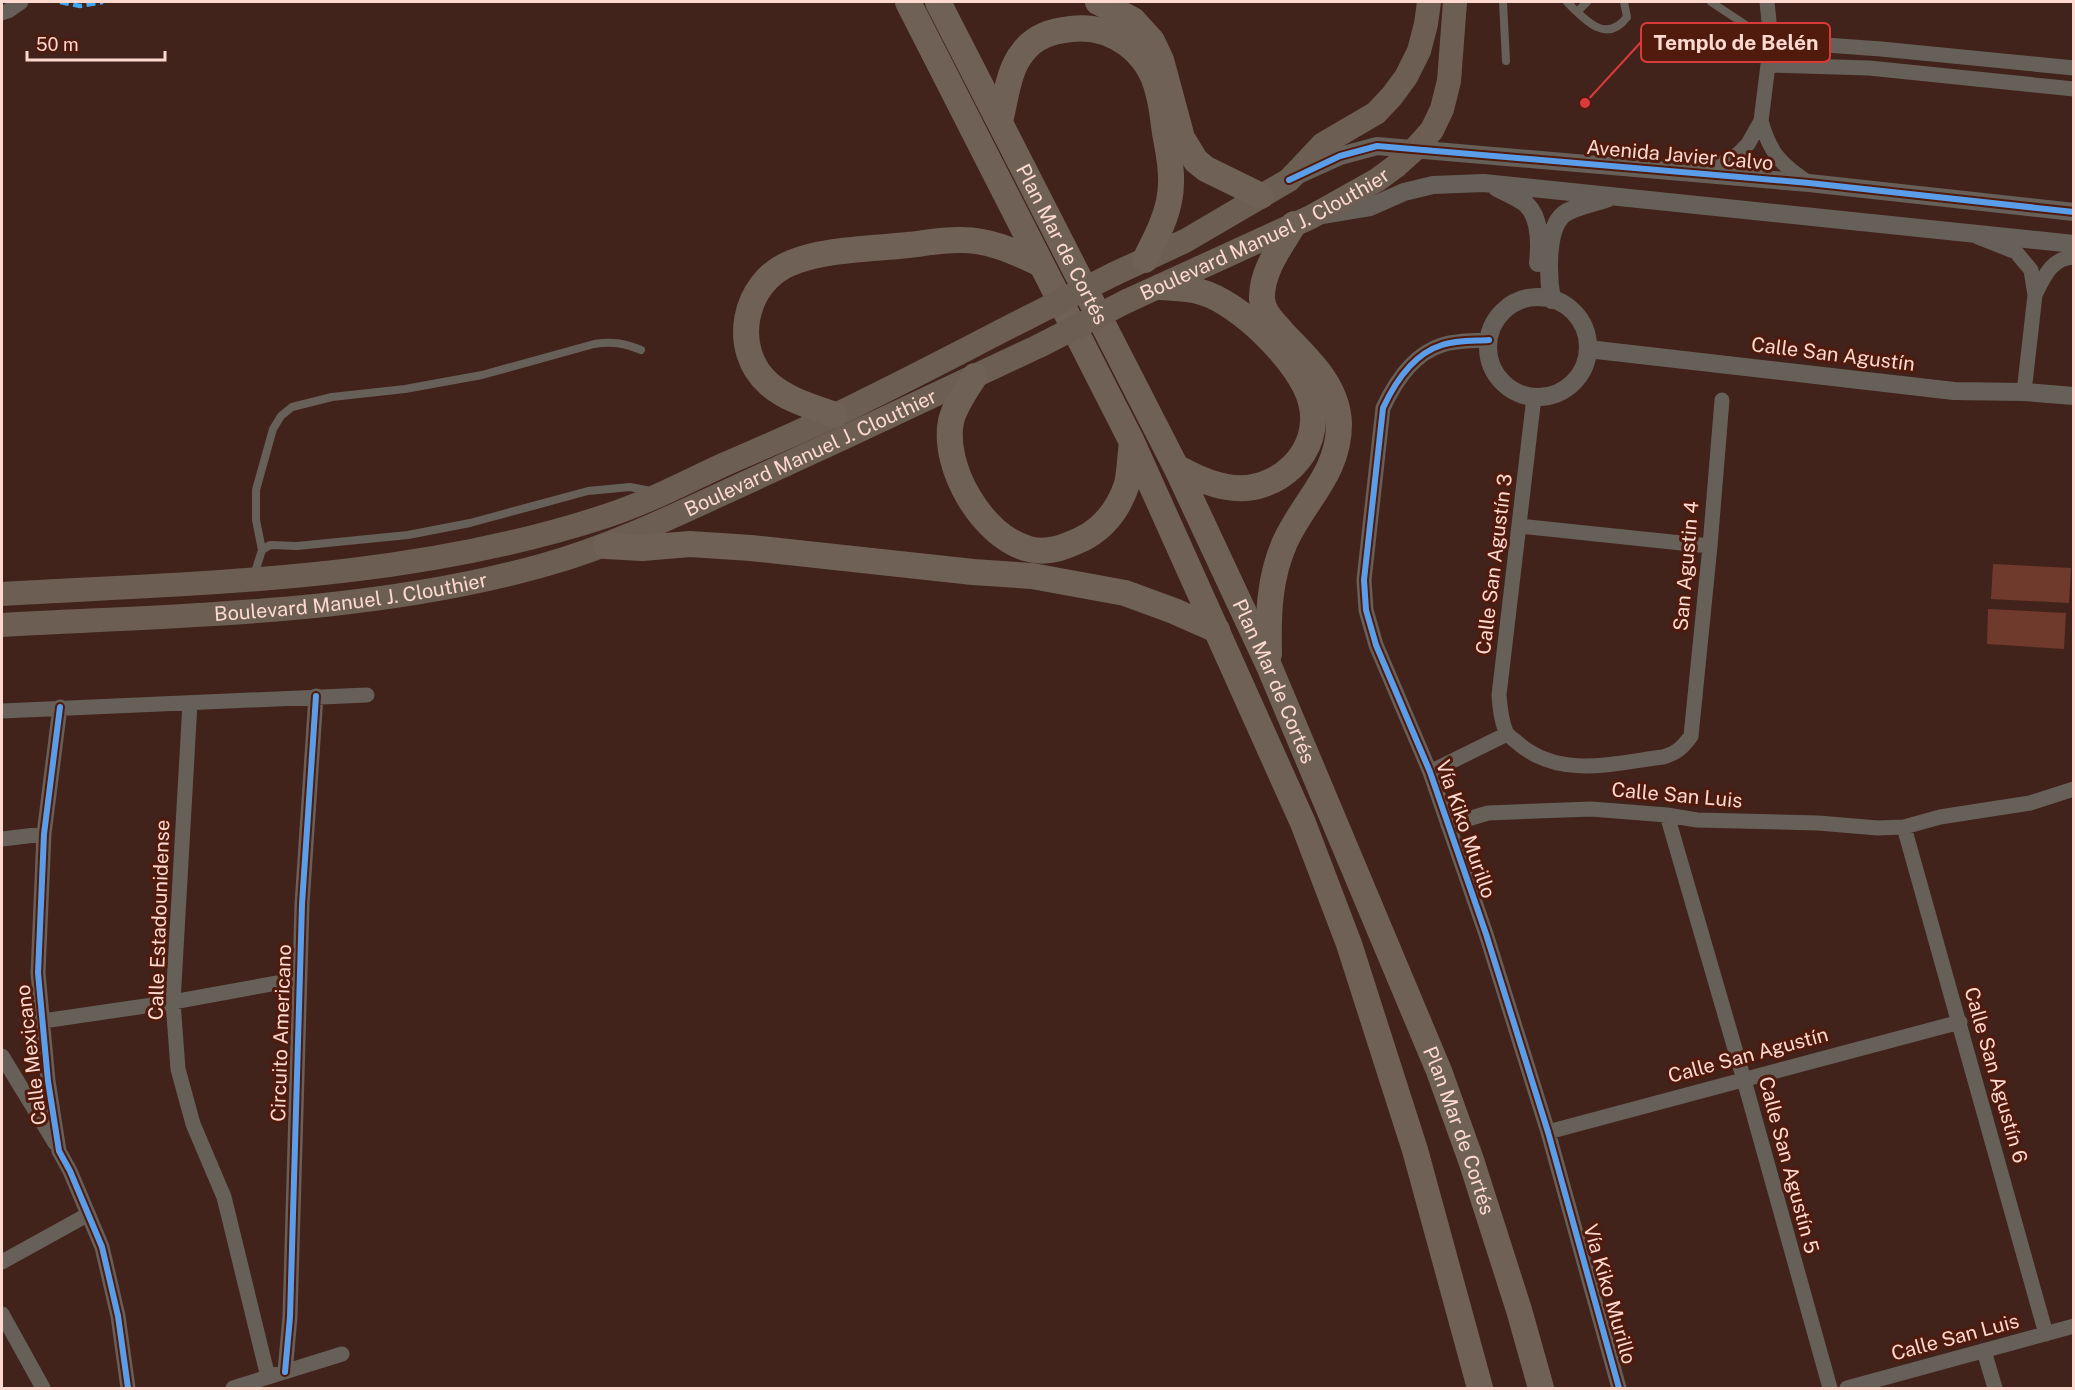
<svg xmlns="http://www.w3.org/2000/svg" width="2075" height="1390" viewBox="0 0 2075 1390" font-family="'Public Sans',sans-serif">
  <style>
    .green { fill: #6f392b }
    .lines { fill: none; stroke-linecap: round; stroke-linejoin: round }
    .service { stroke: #676058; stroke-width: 8 }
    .minor { stroke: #676058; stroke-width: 15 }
    .tertiary { stroke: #676058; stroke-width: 18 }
    .primary { stroke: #6c5e53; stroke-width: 24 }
    .trunk { stroke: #6f6156; stroke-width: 26 }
    .primary-bridge { stroke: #6c5e53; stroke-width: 24 }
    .quiet { stroke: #3fa9f5; stroke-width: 4.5; stroke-dasharray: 9 4.5; stroke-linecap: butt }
    .cycleway-casing { stroke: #501a0d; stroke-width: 10 }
    .cycleway { stroke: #5a9eea; stroke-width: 6 }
    .labels { text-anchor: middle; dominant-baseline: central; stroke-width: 6; stroke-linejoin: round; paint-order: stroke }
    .street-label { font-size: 20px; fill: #fdd9d0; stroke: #501a0d }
    .leader { fill: none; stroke: #da3a39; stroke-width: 2 }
    .callout-dot { fill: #da3a39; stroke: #501a0d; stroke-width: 2 }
    .callout { fill: #501a0d; stroke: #da3a39; stroke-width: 2 }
    .callout-label { font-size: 21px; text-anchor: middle; font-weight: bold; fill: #fdd9d0 }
  </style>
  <rect width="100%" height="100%" fill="#41231c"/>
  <path class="green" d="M1993 564 2071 568 2069 603 1991 599Z
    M1988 609 2066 613 2064 649 1987 644Z"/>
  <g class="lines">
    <path class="service" d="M1503 2 1506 61
      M1567 2C1584 19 1606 45 1627 17L1624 2
      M1711 2 1770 41
      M1577 12 1587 2
      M262 550 256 520V490L273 429 281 416 292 407 332 397 405 389 482 375 594 344C612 341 624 343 641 350
      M254 575 262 550 270 545 297 546 408 535 470 523 588 491 630 487 651 491"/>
    <path class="minor" d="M2 13 8 11 21 2
      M1771 41 1881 49 2074 68
      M1768 65 1869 68 2074 89
      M1761 121C1770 153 1781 165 1809 183
      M1699 173 1726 161 1738 154 1748 144 1761 121 1771 41 1767 2
      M1978 237 2016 252 2031 270 2035 295 2024 392
      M2035 295C2044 277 2051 258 2074 257
      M1489 340C1474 341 1456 340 1442 345 1413 354 1395 382 1383 408L1364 580 1366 610 1376 645 1430 772 1486 934 1548 1132 1619 1388
      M1534 397 1499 695C1500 708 1501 720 1506 732 1509 737 1515 740 1519 744 1561 779 1614 763 1663 757 1677 753 1683 747 1691 736L1710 546 1722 400
      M1520 526 1710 546
      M190 703 173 1002 178 1069 193 1124 224 1197 268 1377
      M60 707 44 834 38 973 48 1081 59 1151 70 1171 102 1247 118 1316 128 1388
      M2 711 367 695
      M1430 772 1507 734
      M1667 815 1744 1080 1830 1388
      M1448 825 1488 813 1591 809 1667 815 1697 820 1818 823 1878 828 1904 827 1940 817 2030 803 2074 789
      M1904 827 2046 1334
      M2 839 44 834
      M43 1021 173 1002 299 979
      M2 1056 55 1143
      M1548 1132 1960 1022
      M2 1262 87 1215
      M2 1314 43 1388
      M1984 1351 1995 1388
      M285 1372 290 1317 302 904 316 696
      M233 1388 342 1354
      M1847 1388 2074 1326"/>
    <path class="tertiary" d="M1298 175 1340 156 1377 146 1809 183 2074 212
      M1497 188C1506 193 1518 197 1526 204 1541 218 1540 244 1538 263
      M1322 215 1370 207 1404 192 1433 185 1484 183 2074 244
      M1488 347a50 50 0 1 1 100 0a50 50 0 1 1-100 0Z
      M1552 300C1548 279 1545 229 1564 214 1575 206 1595 203 1608 198
      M1588 349 1954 391 2024 392 2074 396"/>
    <g class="primary">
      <path d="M1432 130 1442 109 1449 81 1455 2"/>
      <path d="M1114 274 1185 241 1289 180 1323 144 1376 113 1392 96 1406 77 1419 51 1426 24 1429 2"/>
      <path id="s1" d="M1127 301 1311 217 1377 180 1396 166"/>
      <path d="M2 594C207 582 408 581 606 516 647 503 686 482 725 464 773 443 822 423 868 399 921 373 974 345 1027 318"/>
      <path id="s2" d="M2 625C181 615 370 614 544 565 616 545 684 511 752 480 848 436 944 391 1039 346"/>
    </g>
    <g class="trunk">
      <path d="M908 2 1132 442 1303 823 1349 944 1415 1150 1480 1388"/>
      <path id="s3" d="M938 2 1176 467 1269 666 1439 1071 1471 1160 1519 1310 1541 1388"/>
      <path d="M1098 2 1133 20 1152 41 1161 60 1182 138 1196 161 1206 169 1261 196"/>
      <path d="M1000 121C1006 98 1008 70 1023 52 1035 36 1052 31 1071 29 1112 24 1149 52 1158 92 1162 105 1163 119 1165 133 1169 154 1174 179 1169 201 1165 222 1154 241 1145 260"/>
      <path d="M1160 287C1173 288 1189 288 1201 292 1239 302 1302 364 1311 402 1324 452 1276 496 1227 487 1209 484 1193 476 1176 467"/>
      <path d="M975 376C966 390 955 405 951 421 942 467 982 537 1029 549 1048 554 1065 547 1082 539 1104 528 1119 508 1127 484 1130 471 1130 456 1132 443"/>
      <path d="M835 415C813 407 787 400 769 384 730 350 743 282 791 263 824 249 872 249 908 245 926 243 945 239 963 240 991 240 1017 253 1041 264"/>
      <path d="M606 546 642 548 690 544 751 548 973 572 1032 576 1125 593 1174 611 1217 630"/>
      <path d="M1269 654C1268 615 1269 578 1285 542 1304 500 1339 474 1339 424 1338 385 1308 359 1283 333 1275 323 1263 313 1262 299 1261 271 1281 246 1294 224"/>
    </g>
    <path class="primary-bridge" d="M1396 166 1415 149 1432 130
      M1027 318 1114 274
      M1039 346 1127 301"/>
    <path class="quiet" d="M60 2 80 6 103 2"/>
    <g class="cycleway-casing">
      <path id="cycleway" d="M1289 180 1340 156 1377 146 1809 183 2074 212
        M1489 340C1474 341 1456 340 1442 345 1413 354 1395 382 1383 408L1364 580 1366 610 1376 645 1430 772 1486 934 1548 1132 1619 1388
        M60 707 44 834 38 973 48 1081 59 1151 70 1171 102 1247 118 1316 128 1388
        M285 1372 290 1317 302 904 316 696"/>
    </g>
    <use href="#cycleway" class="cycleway"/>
  </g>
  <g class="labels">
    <g class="street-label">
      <text transform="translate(1680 155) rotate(5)">Avenida Javier Calvo</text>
      <text stroke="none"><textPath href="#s1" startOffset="153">Boulevard Manuel J. Clouthier</textPath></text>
      <text stroke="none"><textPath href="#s3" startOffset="272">Plan Mar de Cortés</textPath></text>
      <text transform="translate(1833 354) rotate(7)">Calle San Agustín</text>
      <text stroke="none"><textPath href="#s2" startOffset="836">Boulevard Manuel J. Clouthier</textPath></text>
      <text transform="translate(1494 564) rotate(-83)">Calle San Agustín 3</text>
      <text transform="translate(1686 566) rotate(-85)">San Agustin 4</text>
      <text stroke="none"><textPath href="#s2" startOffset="350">Boulevard Manuel J. Clouthier</textPath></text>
      <text stroke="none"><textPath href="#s3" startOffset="758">Plan Mar de Cortés</textPath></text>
      <text transform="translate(1677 795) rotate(5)">Calle San Luis</text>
      <text transform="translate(1466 829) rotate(71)">Vía Kiko Murillo</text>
      <text transform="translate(159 920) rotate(-88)">Calle Estadounidense</text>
      <text transform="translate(281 1033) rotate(-88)">Circuito Americano</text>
      <text transform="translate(31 1055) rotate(-97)">Calle Mexicano</text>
      <text transform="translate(1748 1055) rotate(-15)">Calle San Agustín</text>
      <text transform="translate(1996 1075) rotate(74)">Calle San Agustín 6</text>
      <text stroke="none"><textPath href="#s3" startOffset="1244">Plan Mar de Cortés</textPath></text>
      <text transform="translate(1789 1165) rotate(75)">Calle San Agustín 5</text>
      <text transform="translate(1610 1294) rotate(74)">Vía Kiko Murillo</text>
      <text transform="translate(1955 1337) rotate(-15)">Calle San Luis</text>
    </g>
  </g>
  <path class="leader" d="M1585 103L1641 42"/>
  <circle class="callout-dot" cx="1585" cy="103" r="6"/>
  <rect class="callout" x="1641" y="23" width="189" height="39" rx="6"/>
  <g class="callout-label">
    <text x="1736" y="50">Templo de Belén</text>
  </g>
  <rect width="2075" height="1390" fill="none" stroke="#fdd9d0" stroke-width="6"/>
  <path d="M27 51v9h138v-9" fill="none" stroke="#fdd9d0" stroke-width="3"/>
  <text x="36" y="51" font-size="18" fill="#fdd9d0" stroke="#501a0d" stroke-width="4.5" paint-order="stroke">50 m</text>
</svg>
